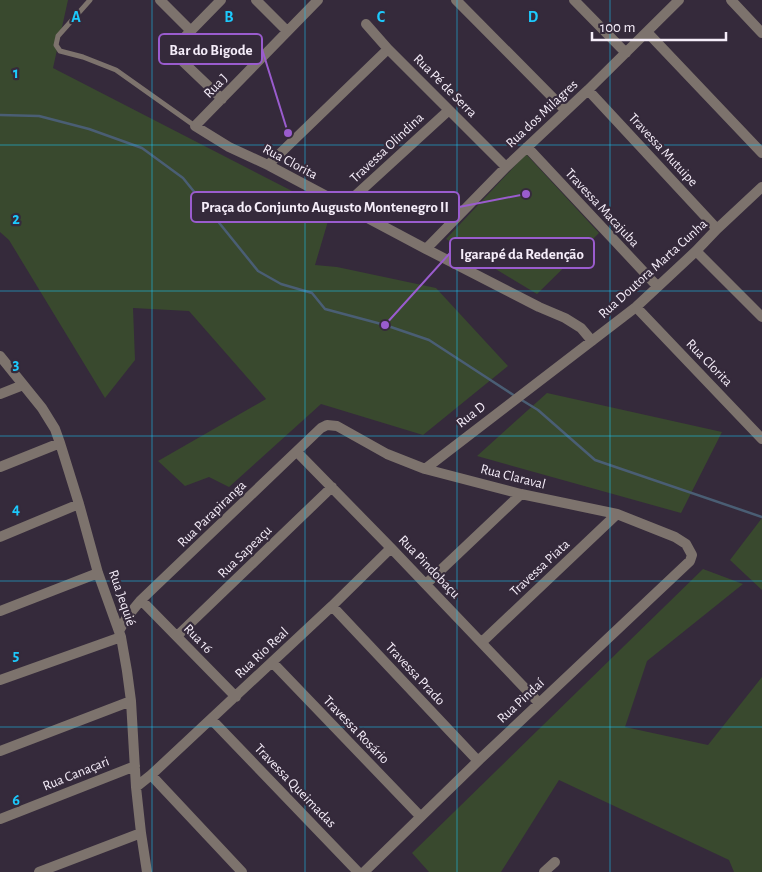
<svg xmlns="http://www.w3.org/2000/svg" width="762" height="872" viewBox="0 0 762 872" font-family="'Alegreya Sans',sans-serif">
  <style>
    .green { fill: #39492e }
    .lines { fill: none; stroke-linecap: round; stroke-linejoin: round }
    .stream { stroke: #4a5e74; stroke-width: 2.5 }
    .service { stroke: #7d736d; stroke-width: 5 }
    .minor { stroke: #7d736d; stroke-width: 10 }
    .grid { fill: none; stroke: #1cc9fc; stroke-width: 1; stroke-opacity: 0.55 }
    .labels { text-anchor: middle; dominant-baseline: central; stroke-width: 4.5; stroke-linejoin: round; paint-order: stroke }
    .street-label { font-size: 14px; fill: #f5edf9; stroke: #352a3b }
    .grid-label { font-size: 16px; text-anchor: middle; font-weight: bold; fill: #1cc9fc; stroke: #352a3b; stroke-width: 4.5; stroke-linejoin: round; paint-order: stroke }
    .leader { fill: none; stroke: #9a5cce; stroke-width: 2 }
    .callout-dot { fill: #9a5cce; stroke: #352a3b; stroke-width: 2 }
    .callout { fill: #352a3b; stroke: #9a5cce; stroke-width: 2 }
    .callout-label { font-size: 15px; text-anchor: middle; font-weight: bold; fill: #f5edf9 }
  </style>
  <rect width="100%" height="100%" fill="#352a3b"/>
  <path class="green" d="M0 0H68L53 68 331 211 315 265 337 267 436 288 508 366 423 435 321 404 229 487 209 477 185 486 158 461 266 399 189 311 133 308 135 360 105 398 9 240 0 232Z
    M526 154 599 233 537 294 446 239Z
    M547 393 722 432 681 513 477 456Z
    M762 518V590L730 560Z
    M703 569 743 584 647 661 625 727 708 745 762 677V872H734L729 860 559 780 501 872H429L412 853Z"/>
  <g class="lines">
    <path class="stream" d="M0 115 39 116 89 129 142 148 183 178 258 271 281 284 312 293 325 309 385 325 429 340 515 396
      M520 399 538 410 595 460 762 517"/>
    <path class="service" d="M90 0 58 36 56 45 60 51 83 57 116 70 195 126"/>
    <path class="minor" d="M160 0 191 31
      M221 0 177 45 176 52 178 57 222 99
      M256 0 287 31
      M318 0 195 126 229 147 268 165 426 249 539 307 565 318 581 328 592 341
      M456 0 565 110
      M574 0 626 53
      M731 0 762 33
      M366 24 388 49 506 167
      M647 32 762 153
      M588 90 717 229
      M527 147 657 286
      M268 165 388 49
      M344 206 449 110
      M426 249 506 167 588 90 679 0
      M696 251 762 317
      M636 307 762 439
      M0 356 42 408 55 429 60 443 79 504 98 573 121 637 127 671 131 701 136 787 141 833 147 872
      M0 394 23 385
      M297 452 391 548 539 703
      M0 467 60 443
      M425 469 636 307 696 251 717 229 762 187
      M0 537 79 504
      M426 584 521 494
      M141 600 236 697
      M332 606 478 761
      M0 611 98 573
      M119 631 127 617 141 600 321 428 327 425 337 426 387 454 425 469 521 494 617 514 675 537 686 544 692 555 690 561 478 761 364 872
      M177 636 332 487
      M482 642 617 514
      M272 662 420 816
      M0 680 121 637
      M211 719 358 872
      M0 751 131 701
      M151 775 332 606 391 548
      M136 787 151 775 242 872
      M0 819 135 766
      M39 872 141 833
      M544 872 555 862"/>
  </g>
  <path class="grid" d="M152 0V872M305 0V872M457 0V872M610 0V872M0 145H762M0 291H762M0 436H762M0 581H762M0 727H762"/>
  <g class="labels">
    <g class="street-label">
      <text transform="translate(216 86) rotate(-46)">Rua J</text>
      <text transform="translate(445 86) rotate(45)">Rua Pé de Serra</text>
      <text transform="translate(542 114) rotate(-43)">Rua dos Milagres</text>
      <text transform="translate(387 148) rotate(-43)">Travessa Olindina</text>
      <text transform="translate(663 150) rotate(47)">Travessa Mutuipe</text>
      <text transform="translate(290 162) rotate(28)">Rua Clorita</text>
      <text transform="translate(602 208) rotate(47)">Travessa Macajuba</text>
      <text transform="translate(653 269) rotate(-42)">Rua Doutora Marta Cunha</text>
      <text transform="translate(709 363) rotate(46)">Rua Clorita</text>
      <text transform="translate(471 415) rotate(-38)">Rua D</text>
      <text transform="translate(513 477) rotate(14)">Rua Claraval</text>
      <text transform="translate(212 514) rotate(-44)">Rua Parapiranga</text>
      <text transform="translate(245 552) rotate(-44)">Rua Sapeaçu</text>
      <text transform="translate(429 567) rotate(46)">Rua Pindobaçu</text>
      <text transform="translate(540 568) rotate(-43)">Travessa Piata</text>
      <text transform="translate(122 598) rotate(71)">Rua Jequié</text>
      <text transform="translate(198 639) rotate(46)">Rua 16</text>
      <text transform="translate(262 653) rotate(-43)">Rua Rio Real</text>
      <text transform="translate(415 674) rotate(47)">Travessa Prado</text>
      <text transform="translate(521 701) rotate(-43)">Rua Pindaí</text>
      <text transform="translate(356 730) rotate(46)">Travessa Rosário</text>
      <text transform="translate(76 774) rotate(-22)">Rua Canaçari</text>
      <text transform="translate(295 786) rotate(46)">Travessa Queimadas</text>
    </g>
  </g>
  <g class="grid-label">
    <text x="76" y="22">A</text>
    <text x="229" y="22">B</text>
    <text x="381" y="22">C</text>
    <text x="533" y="22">D</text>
    <text x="16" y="78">1</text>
    <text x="16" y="224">2</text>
    <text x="16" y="369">3</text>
    <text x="16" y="514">4</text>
    <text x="16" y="660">5</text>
    <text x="16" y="805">6</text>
  </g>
  <path class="leader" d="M288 133L262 49M526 194L459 207M385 325L450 253"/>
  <g class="callout-dot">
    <circle cx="288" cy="133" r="5"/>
    <circle cx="526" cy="194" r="5"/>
    <circle cx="385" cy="325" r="5"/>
  </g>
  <g class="callout">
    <rect x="159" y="34" width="103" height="30" rx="5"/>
    <rect x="191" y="192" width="268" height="30" rx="5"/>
    <rect x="450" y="238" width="144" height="30" rx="5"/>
  </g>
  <g class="callout-label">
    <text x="211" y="55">Bar do Bigode</text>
    <text x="325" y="212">Praça do Conjunto Augusto Montenegro II</text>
    <text x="522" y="259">Igarapé da Redenção</text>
  </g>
  <path d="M592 32v8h134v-8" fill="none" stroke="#f5edf9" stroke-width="2.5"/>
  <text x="600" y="32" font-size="15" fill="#f5edf9" stroke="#352a3b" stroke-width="4" paint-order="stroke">100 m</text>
</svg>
